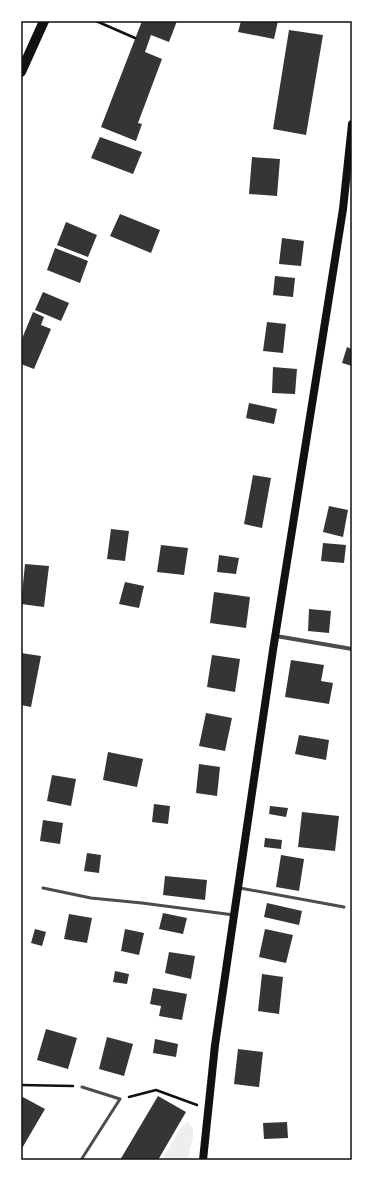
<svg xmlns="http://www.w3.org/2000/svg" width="373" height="1181" viewBox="0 0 373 1181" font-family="Lato,sans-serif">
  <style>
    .green { fill: #eee }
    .building { fill: #353535 }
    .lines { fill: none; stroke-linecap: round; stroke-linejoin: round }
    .path { stroke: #111; stroke-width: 2.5 }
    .service { stroke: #4c4c4c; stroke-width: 3 }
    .minor { stroke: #4c4c4c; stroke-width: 4 }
    .secondary { stroke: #111; stroke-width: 8 }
    .primary { stroke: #111; stroke-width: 10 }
    .neatline { fill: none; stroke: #111; stroke-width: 1.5 }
  </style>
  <rect width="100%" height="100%" fill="#fff"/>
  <path class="green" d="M188 1122 193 1129V1136L188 1160H162L182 1126Z"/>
  <path class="building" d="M142 21H177L169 42 151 35 145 52 162 59 138 123 142 124 136 141 101 127Z
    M241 21H278L274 39 238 32Z
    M289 30 323 35 306 135 273 129Z
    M100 137 142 152 133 174 91 158Z
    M252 157 280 159 277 196 249 194Z
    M120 214 160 230 151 253 110 236Z
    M66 222 97 235 88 257 57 245Z
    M282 238 304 241 301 266 279 264Z
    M55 248 88 261 80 283 47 270Z
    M275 276 295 278 293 297 273 295Z
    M43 292 69 303 61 321 35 310Z
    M33 312 44 317 41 325 51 329 34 369 21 364V341Z
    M267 322 286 324 283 353 263 351Z
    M347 347 352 349V366L342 363Z
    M273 367 297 369 295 394 272 393Z
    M249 403 277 409 274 424 246 418Z
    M253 475 271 478 262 528 244 524Z
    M329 506 348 510 343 537 323 532Z
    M111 529 129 531 125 561 107 559Z
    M323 543 346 545 344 563 321 561Z
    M161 545 188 548 184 575 157 572Z
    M219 555 239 558 236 574 217 572Z
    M25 564 49 566 44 607 21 604Z
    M125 582 144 586 139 608 119 604Z
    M214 592 250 597 246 628 210 623Z
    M309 609 331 611 329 633 308 631Z
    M21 653 41 656 31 707 21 705Z
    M212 655 240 659 235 692 207 687Z
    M291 660 324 665 321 681 333 683 329 704 285 697Z
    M206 713 232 718 225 751 199 746Z
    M299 735 329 740 326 760 295 754Z
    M108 752 143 759 137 787 103 780Z
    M199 764 220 767 217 796 196 793Z
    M52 775 76 779 71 806 47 801Z
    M154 804 170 806 168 824 152 822Z
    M270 806 288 808 286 817 269 814Z
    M302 812 339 816 335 851 298 847Z
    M43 820 63 823 60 844 40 841Z
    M265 838 282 840 281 849 264 847Z
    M87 853 101 855 99 873 84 871Z
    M281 855 304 859 299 891 276 887Z
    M165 876 207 880 205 900 163 895Z
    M267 903 302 911 299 925 264 917Z
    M163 913 187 918 183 934 159 929Z
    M69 914 92 918 87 943 64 939Z
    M35 929 46 932 42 946 31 943Z
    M125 929 144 933 139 955 121 951Z
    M265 929 293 935 286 963 259 957Z
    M169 952 195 956 191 979 165 973Z
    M115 971 129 974 127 984 113 982Z
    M262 974 283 977 279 1014 258 1011Z
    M153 988 187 994 182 1020 159 1016 161 1006 150 1004Z
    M46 1029 77 1038 68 1069 37 1060Z
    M107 1037 133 1044 124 1076 99 1069Z
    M155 1039 178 1044 176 1057 153 1053Z
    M238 1049 263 1052 259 1087 234 1084Z
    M21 1096 45 1109 21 1150Z
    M158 1096 186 1112 158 1160H120Z
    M287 1122 288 1138 264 1139 263 1123Z"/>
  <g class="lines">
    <path class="path" d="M96 21 135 38
      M21 1085 73 1086
      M129 1097 156 1090 197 1105"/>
    <path class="service" d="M43 888 91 898 142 903 234 915
      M240 888 344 907
      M81 1160 120 1099 82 1087"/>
    <path class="minor" d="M276 636 352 649"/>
    <path class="secondary" d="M203 1160 215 1045 234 915 273 650 343 209 352 124"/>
    <path class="primary" d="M21 72 44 21"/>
  </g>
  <rect width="373" height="1181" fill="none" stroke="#ffffff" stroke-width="44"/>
  <rect x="22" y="22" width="329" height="1137" class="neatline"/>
</svg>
